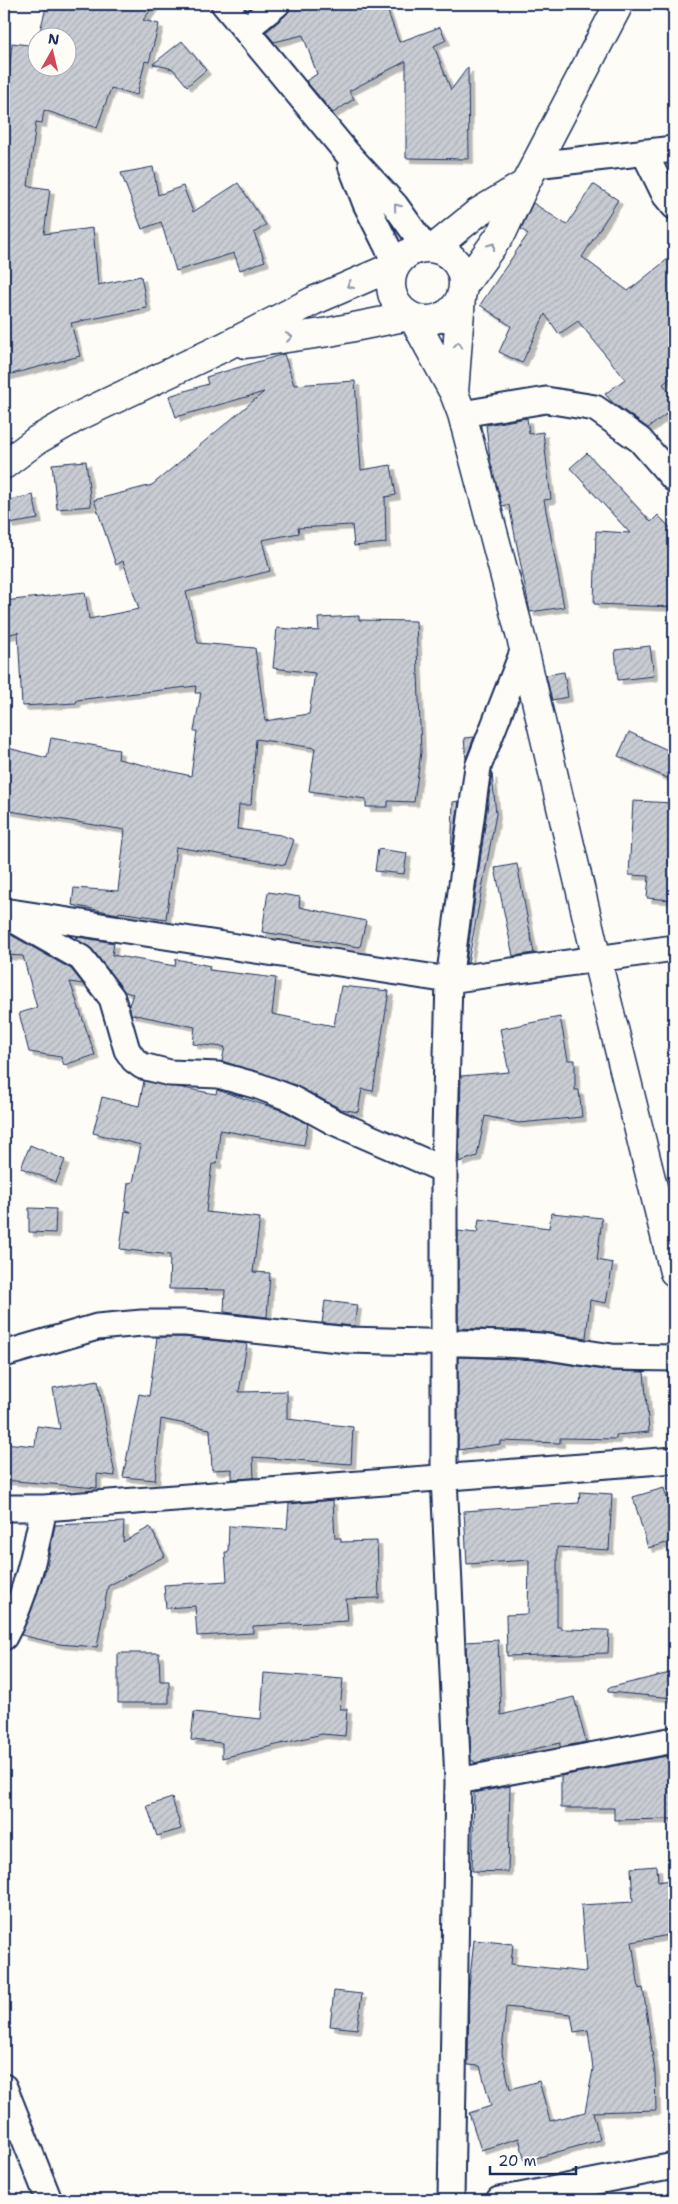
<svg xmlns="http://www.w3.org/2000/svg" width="678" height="2204" viewBox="0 0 678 2204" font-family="'Shantell Sans',sans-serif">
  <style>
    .building { fill: url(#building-hatch); stroke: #1b2f5e; fill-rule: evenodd; filter: url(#shadow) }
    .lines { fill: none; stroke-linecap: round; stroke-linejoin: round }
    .minor-casing { stroke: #1b2f5e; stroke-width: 29 }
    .tertiary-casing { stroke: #1b2f5e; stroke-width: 31 }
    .minor { stroke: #fdfcf7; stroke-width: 25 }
    .tertiary { stroke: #fdfcf7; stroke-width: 28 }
    .oneway { stroke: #8c96aa }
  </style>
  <defs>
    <pattern id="building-hatch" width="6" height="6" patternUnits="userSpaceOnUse" patternTransform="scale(1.25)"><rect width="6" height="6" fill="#c9ccd3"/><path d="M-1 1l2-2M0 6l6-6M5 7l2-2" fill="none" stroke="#acb0b8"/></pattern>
    <filter id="shadow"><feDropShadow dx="4.5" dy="4.5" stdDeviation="0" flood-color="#0004"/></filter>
  </defs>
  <rect width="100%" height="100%" fill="#fdfcf7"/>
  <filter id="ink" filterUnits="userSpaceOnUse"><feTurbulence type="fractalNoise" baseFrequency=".02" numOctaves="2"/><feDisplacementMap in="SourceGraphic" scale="10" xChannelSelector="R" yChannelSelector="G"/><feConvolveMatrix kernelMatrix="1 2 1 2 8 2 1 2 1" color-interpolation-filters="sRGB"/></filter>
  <g filter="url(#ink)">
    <path class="building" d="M47 4H155L143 20 159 24 149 62 145 61 137 95 111 88 97 128 44 110 42 123 36 122 28 186 50 189 44 234 93 228 98 285 141 276 147 308 71 323 80 356 4 376V123L12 43 36 46 38 39V68H68V38H38Z
      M291 4H385L399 42 440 27 446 40 434 46 451 90 468 67 469 159 406 158V61L349 91 354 99 333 113 306 81 317 74 303 35 274 42 266 32 286 15Z
      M182 41 206 70 187 86 173 69 153 64Z
      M153 167 158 195 183 186 193 212 238 183 266 225 254 233 265 261 240 270 234 253 176 271 161 222 142 229 121 173Z
      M593 184 618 200 582 257 628 291 674 254V375L663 384 674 398V408L648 428 612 402 605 394 625 379 578 321 559 334 545 314 522 363 499 352 511 326 480 305 528 234 521 229 533 203 567 225Z
      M284 354 294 385 355 381 361 470 391 465 396 495 385 497 386 543 354 546 352 525 298 528 299 533 262 540 270 571 186 592 198 643 255 648 265 721 309 714 315 673 273 668 277 628 319 631 318 618 359 616V620L416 621 421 752 414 802 388 801V807H366V799L309 791 315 748 256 739 251 805H239L237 829 281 835 294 840 285 865 176 847 166 919 119 912 118 914 72 905 74 888 118 891 125 830 4 810V747L47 758 51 738 119 750 118 759 191 776 197 731H194L201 693H195L196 686 77 700 76 703 22 706 18 632 4 636V601L85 592 89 619 139 609 123 561 116 565 94 500 152 485 264 392 176 417 169 396 208 384 206 377Z
      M527 418 529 434 543 432 551 499 544 500 564 607 530 612 509 505 502 506 490 460 486 425Z
      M587 453 651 522 658 515 674 532V607L594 604 596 531 630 533 570 468Z
      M86 461 91 506 57 509 52 464Z
      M33 495 38 519 9 524 4 501Z
      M650 646 654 676 618 680 615 650Z
      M564 672 568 697 552 700 546 675Z
      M629 732 674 753V781L618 756Z
      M474 737 466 759 464 738Z
      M492 774 496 814 468 963H466Z
      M459 801 451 860 453 802Z
      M633 801 674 803V900L647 898 649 876 629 875Z
      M378 849 407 853 404 874 375 871Z
      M517 864 534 953 513 956 495 868Z
      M268 892 300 897 299 907 366 921 360 947 262 932Z
      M4 931 71 969 83 984 70 982 95 1055 64 1065 61 1057 29 1052 19 1013 37 1008 23 956 4 955Z
      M78 937 114 943 112 955 175 966 176 959 210 966 209 970 276 978 272 1014 334 1026 341 986 389 991 373 1091 362 1089 358 1112 341 1109 295 1085 222 1061 225 1047 193 1044 195 1027 131 1014 129 1005 133 994 125 992 92 949 75 938Z
      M560 1017 568 1060H575V1090H579L582 1117 519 1123 485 1116 477 1156 459 1162 461 1076 509 1072 500 1029Z
      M144 1081 216 1094 217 1090 284 1111 308 1124 304 1145 220 1130 217 1164H212L206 1212 260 1218 253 1272 270 1273 267 1317 224 1312 225 1290 169 1289 170 1255 120 1249 125 1211 131 1212 125 1209 128 1183 133 1182 141 1145 93 1133 102 1097 139 1106Z
      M30 1145 65 1160 56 1182 21 1168Z
      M29 1208 56 1209 55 1233 29 1232Z
      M551 1213 602 1218 597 1260 613 1263 606 1303 590 1300 586 1338 542 1332 458 1328V1231L477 1233 479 1219 549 1228Z
      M325 1301 357 1305 354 1326 322 1323Z
      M157 1337H183L247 1344 239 1392 287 1391V1419L353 1427 351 1464 253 1457 254 1478 232 1479V1469L212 1470 210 1429 161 1419 155 1480 123 1477 139 1394 149 1396Z
      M458 1357 540 1360 610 1371 644 1372 649 1432 616 1435V1439L560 1438V1443L501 1441V1444L458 1450Z
      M98 1380 115 1476 97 1474V1488L4 1480V1443L35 1446 37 1426 60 1429 53 1388Z
      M664 1488 674 1523V1541L648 1548 633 1497Z
      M580 1492 612 1494 609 1550 557 1547V1627H561V1629L609 1630 608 1653 507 1656 506 1615 528 1614 529 1560 467 1564 464 1511 579 1503Z
      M333 1500 335 1538H341V1542L377 1541 379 1598 346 1599 348 1621 253 1626V1633L197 1636 195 1606 166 1608 164 1585 227 1581 225 1552H228L229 1526 287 1529 289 1504Z
      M124 1522 123 1542 150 1527 165 1556 108 1586 97 1647 59 1644 21 1635 47 1566 55 1525Z
      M498 1640 501 1715 574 1697 586 1742 560 1747V1743L474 1763V1761H471L466 1642Z
      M118 1653H159L160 1681H169V1703H118Z
      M674 1672V1698L608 1692V1688Z
      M264 1673 343 1679 340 1709H347L345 1736 322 1734 222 1758V1743L191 1740 194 1712 261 1719Z
      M667 1756 668 1764H674V1819L614 1820V1808H561V1776Z
      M510 1786 508 1872 472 1871 474 1793Z
      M172 1798 181 1829 157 1836 147 1806Z
      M657 1866 658 1882 674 1879V1934L632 1942 639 1989 643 1988 655 2072 656 2110 593 2112 600 2140 525 2161 519 2138 481 2150 469 2113 491 2106 480 2066 468 2065 469 1987 474 1940 513 1944 511 1964 586 1972 581 1905 633 1902 631 1868ZM506 2007 571 2014 574 2032 588 2030 593 2069 585 2112 550 2121 539 2081 510 2089 502 2053Z
      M334 1991 362 1994 357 2029 330 2026Z"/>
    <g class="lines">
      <g class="minor-casing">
        <path id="minor" d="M224 4 347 153 395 205 425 247
          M246 29 277 4
          M644 152 665 195 674 206
          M351 165 366 204 396 264
          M535 165 674 149
          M462 414 546 400 595 408 640 440 674 479
          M4 911 449 980 674 948
          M7 916 81 958 112 998 127 1050 134 1060 142 1066 170 1073 218 1075 258 1086 290 1098 334 1122 444 1170
          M4 1354 97 1327 142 1323H186L348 1340 501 1344 541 1346 612 1357 674 1358
          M4 1508H44L674 1460
          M4 1637C26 1597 35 1552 44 1508
          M458 1781 674 1740
          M4 2087 49 2200
          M451 2200 458 1781 444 1477V1170L449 980 478 767 524 649
          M499 2200 674 2166"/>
      </g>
      <g class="tertiary-casing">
        <path id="tertiary" d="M391 284a36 36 0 1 1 72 0a36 36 0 1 1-72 0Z
          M434 248 477 213 525 184
          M464 285 503 231 525 184 619 4
          M413 318 454 393 462 414 524 649 597 960 674 1272
          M245 344 329 332 409 316
          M454 393 461 297
          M4 465 37 440 79 416 224 347 313 301 394 266"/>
      </g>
      <use href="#minor" class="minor"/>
      <use href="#tertiary" class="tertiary"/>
    </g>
    <defs><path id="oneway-chevron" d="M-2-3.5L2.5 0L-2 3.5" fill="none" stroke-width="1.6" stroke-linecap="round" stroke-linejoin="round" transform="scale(1.25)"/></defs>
    <g class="oneway">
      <use href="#oneway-chevron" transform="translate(397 207) rotate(-129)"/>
      <use href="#oneway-chevron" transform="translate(492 246) rotate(-54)"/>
      <use href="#oneway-chevron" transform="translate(350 285) rotate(156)"/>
      <use href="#oneway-chevron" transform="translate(289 337) rotate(-8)"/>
      <use href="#oneway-chevron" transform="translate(458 345) rotate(-86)"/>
    </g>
  </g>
  <rect width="678" height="2204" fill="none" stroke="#fdfcf7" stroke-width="20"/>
  <rect x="10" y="10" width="658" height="2184" fill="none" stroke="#1b2f5e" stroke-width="2" filter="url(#ink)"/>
  <g transform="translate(52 52) rotate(8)"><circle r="24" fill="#fdfcf7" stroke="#a3aaba"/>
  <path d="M0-4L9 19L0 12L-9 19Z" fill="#d1495b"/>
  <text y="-8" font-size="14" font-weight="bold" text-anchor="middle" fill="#1b2f5e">N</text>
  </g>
  <path d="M490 2166v8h86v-8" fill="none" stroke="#1b2f5e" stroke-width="2.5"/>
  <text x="498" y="2166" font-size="15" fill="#1b2f5e" stroke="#fdfcf7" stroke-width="4" paint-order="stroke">20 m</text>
</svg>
